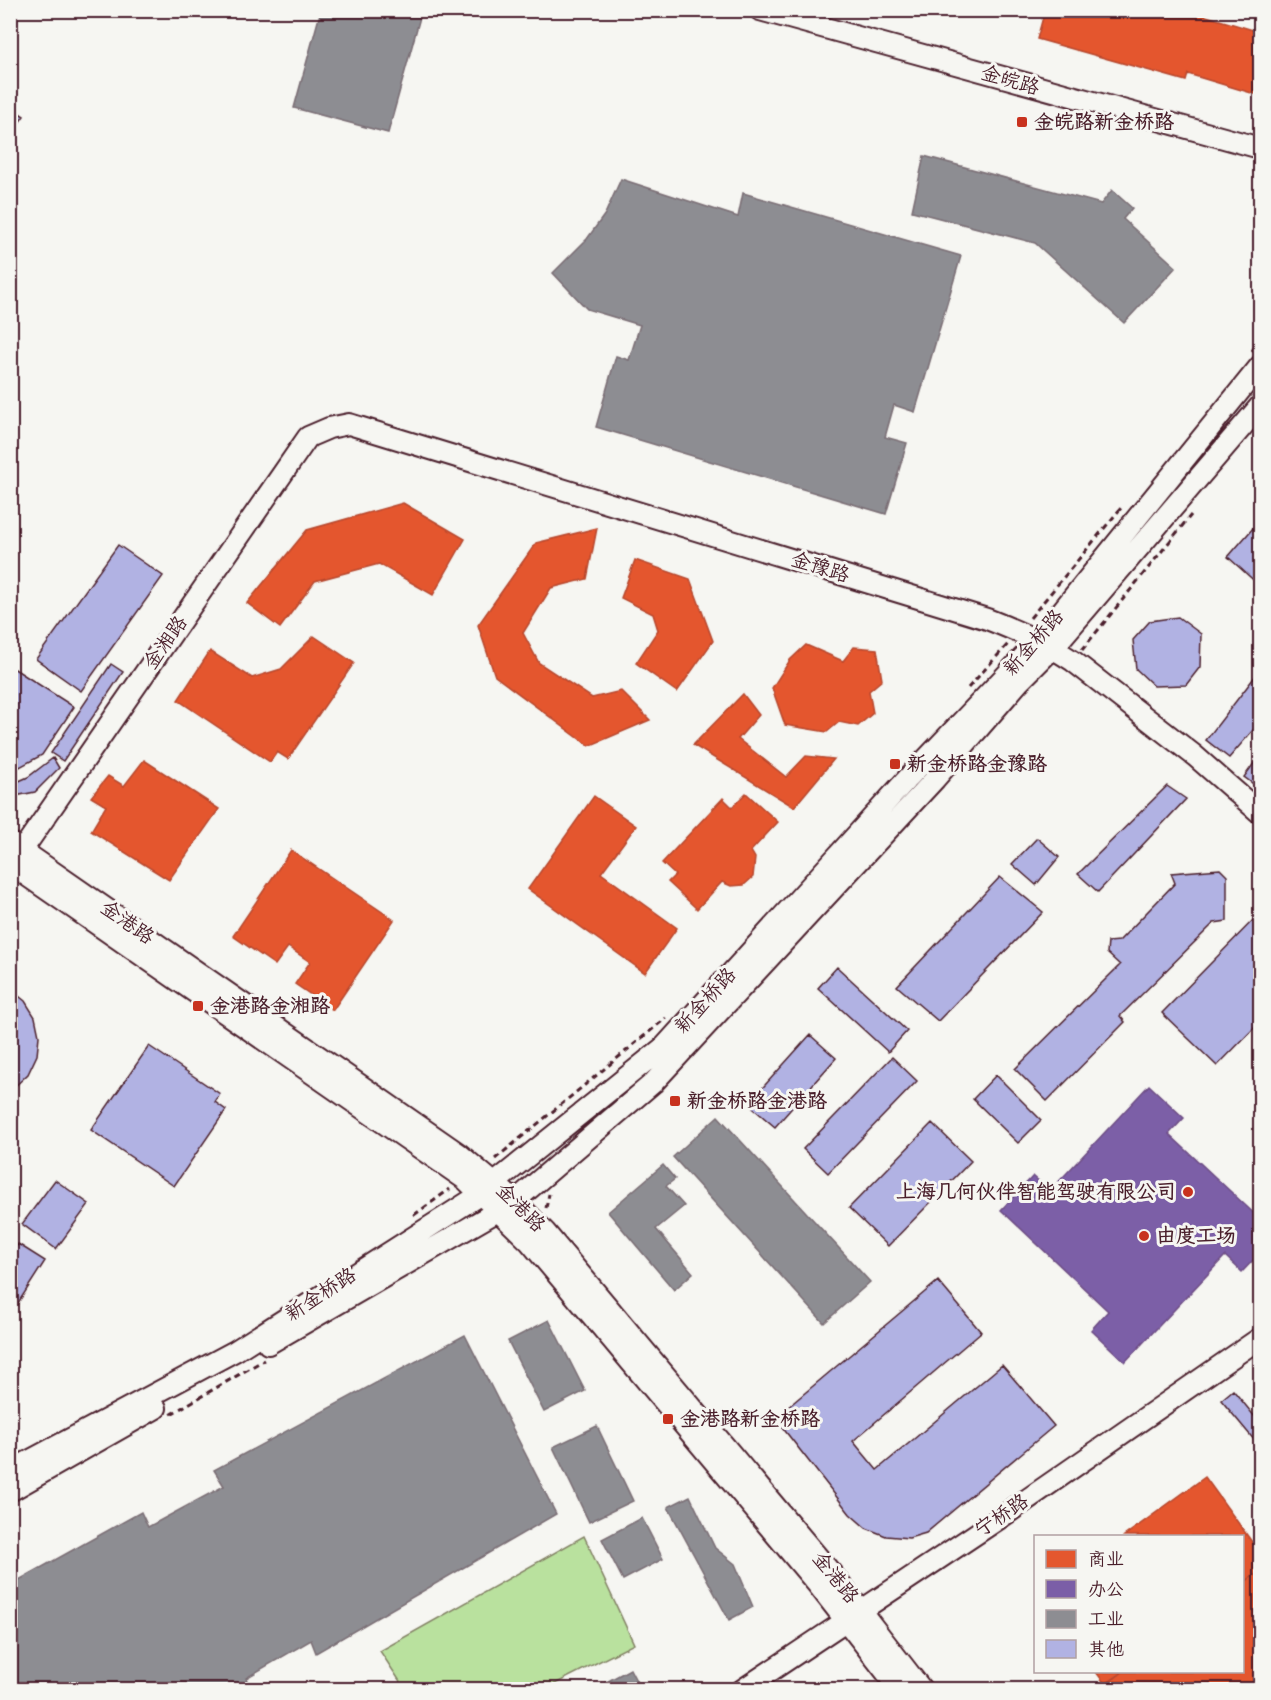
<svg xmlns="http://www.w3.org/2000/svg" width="1271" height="1700" viewBox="0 0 1271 1700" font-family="Mynerve,'LXGW WenKai TC',sans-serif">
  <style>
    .green { fill: #b9e19e; stroke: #828064; stroke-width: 1.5 }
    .shops { fill: #e4572e; stroke: #b6462d; stroke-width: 1.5 }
    .offices { fill: #7b5ea7; stroke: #6c4b82; stroke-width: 1.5 }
    .industry { fill: #8d8d92; stroke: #796c73; stroke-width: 1.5 }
    .building { fill: #b1b2e3; stroke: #4a1f2b; stroke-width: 1.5 }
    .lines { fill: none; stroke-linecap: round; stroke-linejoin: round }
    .minor-casing { stroke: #4a1f2b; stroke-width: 24 }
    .path { stroke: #4a1f2b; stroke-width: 3; stroke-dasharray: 6 4.5; stroke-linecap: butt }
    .minor { stroke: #f6f6f2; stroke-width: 20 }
    .poi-dot { fill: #c8321e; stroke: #f6f6f2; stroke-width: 2 }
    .labels { text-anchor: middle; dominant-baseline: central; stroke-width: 6; stroke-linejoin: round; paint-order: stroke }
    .street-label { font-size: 20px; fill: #4a1f2b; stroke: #f6f6f2 }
    .poi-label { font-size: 20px; font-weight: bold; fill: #4a1f2b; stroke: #f6f6f2; text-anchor: start }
  </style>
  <rect width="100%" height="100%" fill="#f6f6f2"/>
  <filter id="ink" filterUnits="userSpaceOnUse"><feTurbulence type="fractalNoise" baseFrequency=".0167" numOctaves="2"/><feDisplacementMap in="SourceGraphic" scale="12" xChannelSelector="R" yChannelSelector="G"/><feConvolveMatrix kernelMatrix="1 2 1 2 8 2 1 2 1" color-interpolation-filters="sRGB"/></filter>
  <g filter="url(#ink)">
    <path class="green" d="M584 1536 634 1644 545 1689H405L380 1651Z"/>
    <path class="shops" d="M1045 10H1186L1260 32V82L1255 94 1188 74 1186 81 1037 39Z
      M403 503 465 539 433 595 379 564 315 581 280 628 247 603 307 530Z
      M597 528 587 579 551 588 523 633 539 663 592 698 621 691 650 720 589 746 495 676 478 625 536 543Z
      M635 560 690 579 713 641 677 692 636 663 658 630 653 614 621 598Z
      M314 636 354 663 288 759 277 752 270 762 178 700 210 651 252 678 281 669Z
      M806 645 843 661 854 647 877 649 882 680 869 691 873 713 858 726 839 722 827 732 785 725 772 688 790 660Z
      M743 694 759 715 738 739 786 777 806 756 834 759 794 807 693 745Z
      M144 760 219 809 169 880 91 831 106 806 91 797 108 776 124 786Z
      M746 793 778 822 751 851 755 858 753 877 744 885 731 886 722 882 697 909 668 882 675 875 662 863 723 798 732 807Z
      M594 796 636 826 601 873 677 928 645 973 528 889Z
      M291 850 394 920 333 1010 295 984 310 962 288 947 275 965 233 936Z
      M1205 1477 1260 1553V1571L1242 1584V1536H1124Z
      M1260 1571V1690H1099L1123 1672H1242V1584Z
      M1096 1672H1123L1105 1684Z"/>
    <path class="offices" d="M1149 1085 1184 1118 1169 1134 1260 1219V1253L1242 1272 1225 1256 1125 1362 1091 1330 1108 1311 1001 1210 1033 1176 1050 1191Z"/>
    <path class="industry" d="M321 10H422L388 133 294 108Z
      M924 156 1101 204 1112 190 1132 208 1123 219 1176 267 1124 323 1035 243 912 211Z
      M621 179 738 217 743 193 961 256 915 412 894 405 885 437 907 443 886 514 596 427 616 356 629 360 640 325 587 309 553 273 587 239 605 214Z
      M718 1116 870 1282 824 1323 673 1157Z
      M663 1165 675 1179 666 1186 684 1206 656 1229 693 1273 674 1290 608 1212Z
      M549 1320 585 1391 544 1412 508 1341Z
      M465 1335 556 1514 316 1653 311 1640 246 1678 251 1690H10V1585L141 1512 148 1527 224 1486 214 1470Z
      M597 1426 633 1501 589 1522 553 1447Z
      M690 1496 715 1548 735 1564 753 1607 729 1620 668 1507Z
      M642 1518 663 1559 623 1580 602 1539Z
      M630 1669 641 1690H592Z"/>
    <path class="building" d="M10 107 24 116 10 135Z
      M1260 520V586L1228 557Z
      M118 545 163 576 81 691 36 659Z
      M1178 617 1201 634 1200 667 1186 685 1154 686 1136 669 1133 640 1150 621Z
      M111 664 123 672 63 761 51 753Z
      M10 666 74 707 42 755 16 769 10 765Z
      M1260 670V722L1229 758 1206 740Z
      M1260 755V781L1256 786 1244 777Z
      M53 758 59 768 35 792 10 797V785L28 777Z
      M1167 786 1186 799 1098 892 1078 874Z
      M1037 838 1059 857 1036 885 1012 864Z
      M1220 869 1227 876V921L1214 923 1120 1016 1125 1022 1047 1101 1015 1069 1120 965 1107 953 1108 942 1119 941 1175 883 1171 873Z
      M1000 877 1043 912 938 1021 897 986Z
      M1260 913V1022L1217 1066 1162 1013Z
      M837 967 907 1031 888 1052 818 988Z
      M10 989 25 1001 35 1017 39 1036 37 1055 28 1074 10 1091Z
      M810 1035 836 1058 775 1127 748 1104Z
      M149 1046 220 1094 215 1102 226 1110 174 1186 91 1130Z
      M892 1057 917 1081 828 1173 803 1149Z
      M996 1075 1041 1120 1018 1143 973 1099Z
      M932 1123 971 1161 888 1246 849 1208Z
      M55 1180 89 1204 56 1249 22 1224Z
      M18 1244 45 1261 18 1303 10 1298V1255Z
      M938 1281 981 1332 853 1441 877 1470 1002 1365 1054 1426 926 1533 909 1538 886 1536 866 1528 850 1514 775 1418Z
      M1233 1390 1260 1423V1447L1221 1400Z"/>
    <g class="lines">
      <g class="minor-casing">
        <path id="minor" d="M760 10 1260 148
          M10 842 458 1153 515 1201 545 1232 832 1574 922 1690
          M10 864 466 1180 530 1242 818 1585 900 1690
          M10 868 308 437 329 428 349 424 987 619C1018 631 1046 643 1073 661L1195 756 1260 813
          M268 1344 515 1201 653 1083 935 779 1019 682 1053 648 1260 406
          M10 1471 235 1351 481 1194 665 1046 908 778 1031 649 1260 366
          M10 1491 156 1408
          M742 1690 1009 1512 1260 1338"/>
      </g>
      <path class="path" d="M1252 351 1260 340
        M1030 618 1121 508
        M1082 650 1191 515
        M968 688 1008 644
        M495 1159 666 1018
        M546 1208 549 1194
        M414 1215 450 1189
        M171 1414 264 1360"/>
      <use href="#minor" class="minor"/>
    </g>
  </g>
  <g class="poi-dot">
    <rect x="1016" y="116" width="12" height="12" rx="3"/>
    <rect x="889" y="758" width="12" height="12" rx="3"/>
    <rect x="192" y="1000" width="12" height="12" rx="3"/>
    <rect x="669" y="1095" width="12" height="12" rx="3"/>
    <circle cx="1188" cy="1192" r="6"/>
    <circle cx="1144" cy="1236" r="6"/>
    <rect x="662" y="1413" width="12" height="12" rx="3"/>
  </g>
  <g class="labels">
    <g class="street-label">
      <text transform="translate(1010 81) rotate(16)">金皖路</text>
      <text transform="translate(820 568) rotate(17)">金豫路</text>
      <text transform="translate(166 643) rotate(-55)">金湘路</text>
      <text transform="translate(1034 643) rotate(-49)">新金桥路</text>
      <text transform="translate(127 923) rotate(35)">金港路</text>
      <text transform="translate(706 1001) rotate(-48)">新金桥路</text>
      <text transform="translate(520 1208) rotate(45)">金港路</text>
      <text transform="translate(321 1295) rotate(-33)">新金桥路</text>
      <text transform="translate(1002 1516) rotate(-34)">宁桥路</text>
      <text transform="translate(835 1578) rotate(51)">金港路</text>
    </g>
    <g class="poi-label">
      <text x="1034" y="122">金皖路新金桥路</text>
      <text x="907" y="764">新金桥路金豫路</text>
      <text x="210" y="1006">金港路金湘路</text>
      <text x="687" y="1101">新金桥路金港路</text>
      <text x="1176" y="1192" text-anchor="end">上海几何伙伴智能驾驶有限公司</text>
      <text x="1156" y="1236">由度工场</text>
      <text x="680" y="1419">金港路新金桥路</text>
    </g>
  </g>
  <rect width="1271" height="1700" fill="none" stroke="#f6f6f2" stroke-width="36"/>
  <rect x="18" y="18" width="1235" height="1664" fill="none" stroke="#4a1f2b" stroke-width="2" filter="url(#ink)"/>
  <rect x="1034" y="1535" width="210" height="138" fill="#f6f6f2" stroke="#b1a0a2" stroke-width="1.5"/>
  <rect x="1046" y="1550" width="30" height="18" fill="#e4572e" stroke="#b1a0a2" stroke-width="1.5"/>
  <text x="1088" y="1565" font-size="18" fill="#4a1f2b">商业</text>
  <rect x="1046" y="1580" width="30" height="18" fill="#7b5ea7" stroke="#b1a0a2" stroke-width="1.5"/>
  <text x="1088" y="1595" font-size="18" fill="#4a1f2b">办公</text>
  <rect x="1046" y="1610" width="30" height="18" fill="#8d8d92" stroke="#b1a0a2" stroke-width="1.5"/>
  <text x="1088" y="1625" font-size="18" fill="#4a1f2b">工业</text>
  <rect x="1046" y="1640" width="30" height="18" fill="#b1b2e3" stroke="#b1a0a2" stroke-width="1.5"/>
  <text x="1088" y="1655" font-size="18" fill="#4a1f2b">其他</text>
</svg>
